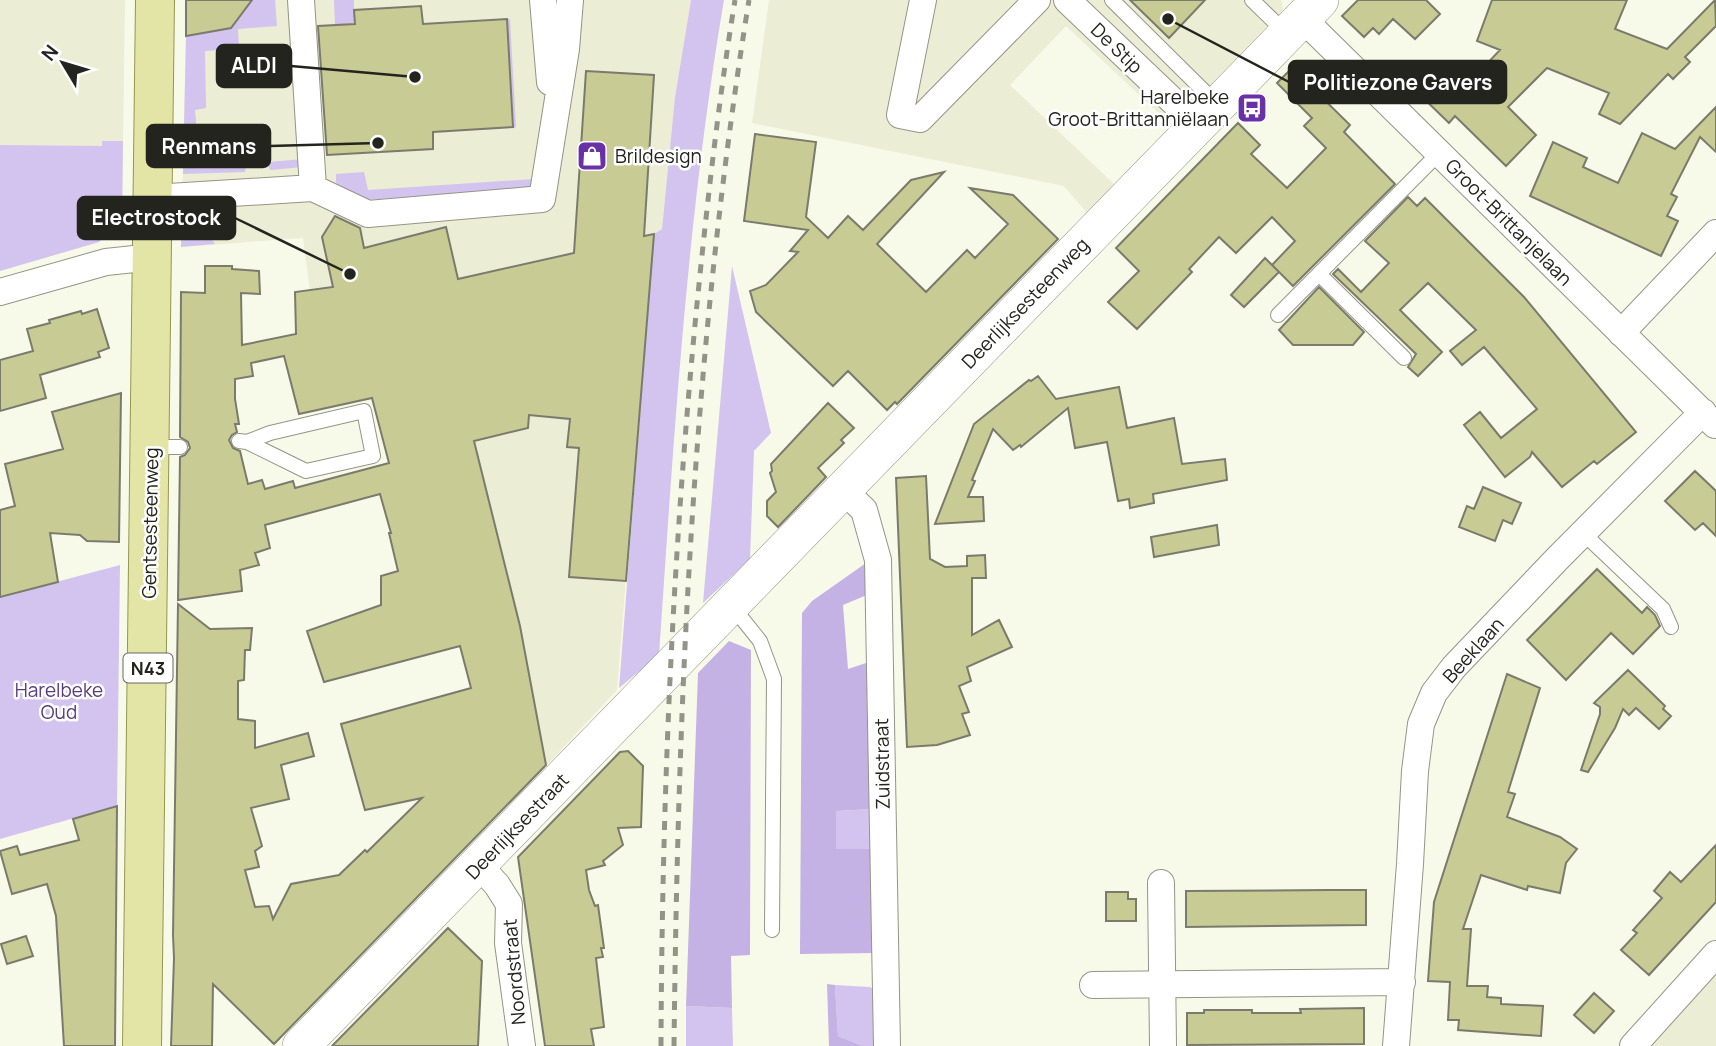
<svg xmlns="http://www.w3.org/2000/svg" width="1716" height="1046" viewBox="0 0 1716 1046" font-family="Manrope,sans-serif">
  <style>
    .built { fill: #ebedd5 }
    .green { fill: #d2c4ee }
    .forest { fill: #c4b2e5 }
    .building { fill: #c8cb94; stroke: #7a7b6c; stroke-width: 2; fill-rule: evenodd }
    .lines { fill: none; stroke-linecap: round; stroke-linejoin: round }
    .lane-casing { stroke: #949586; stroke-width: 16 }
    .street-casing { stroke: #949586; stroke-width: 28 }
    .secondary-casing { stroke: #949586; stroke-width: 38 }
    .primary-casing { stroke: #94964f; stroke-width: 40 }
    .lane { stroke: #fff; stroke-width: 14 }
    .street { stroke: #fff; stroke-width: 26 }
    .secondary { stroke: #fff; stroke-width: 37 }
    .primary { stroke: #e3e5a6; stroke-width: 38 }
    .rail { stroke: #939488; stroke-width: 5; stroke-dasharray: 9 9; stroke-linecap: butt }
    .labels { text-anchor: middle; dominant-baseline: central; stroke-width: 5; stroke-linejoin: round; paint-order: stroke }
    .shield { fill: #fff; stroke: #666662; stroke-width: 2 }
    .shield-label { font-size: 18px; font-weight: bold; fill: #24241e }
    .street-label { font-size: 19px; fill: #24241e; stroke: #fff }
    .poi-label { font-size: 19px; fill: #24241e; stroke: #fff; text-anchor: end }
    .park-label { font-size: 19px; fill: #573e7c; stroke: #fff }
    .leader { fill: none; stroke: #24241e; stroke-width: 2.5 }
    .callout-dot { fill: #24241e; stroke: #fff; stroke-width: 2.5 }
    .callout { fill: #24241e; stroke: #24241e; stroke-width: 2.5 }
    .callout-label { font-size: 21px; text-anchor: middle; font-weight: bold; fill: #fff }
  </style>
  <rect width="100%" height="100%" fill="#f8fae9"/>
  <path class="built" d="M0 0H125L122 219 99 242 0 271Z
    M252 0H691L675 97 662 229 654 234 617 690 546 766 525 657 381 322 310 291 303 238 181 247 186 36 231 28Z
    M769 0H1281L1283 10 1171 125 1066 26 1010 85 1115 185 1087 213 1064 186 752 123Z
    M1716 972V1046H1649Z"/>
  <path class="green" d="M252 0H275L277 26 238 29 239 49 205 51 206 108 195 110 200 165 248 160 245 172 183 174 186 36 231 28Z
    M334 0H354V23L335 25Z
    M691 0H724C687 216 674 436 659 655L619 688 654 234 662 229 675 97Z
    M507 19H510L516 127 514 128Z
    M102 141H123L122 219 99 242 0 271V145L102 146Z
    M304 159 302 167 271 170 269 168 268 162Z
    M364 172 368 190 534 179 531 188 366 200 336 183V174Z
    M201 208 202 224 215 244 181 247 182 209Z
    M732 266 771 433 754 451 750 559 703 603Z
    M120 565 117 806 0 839V597Z
    M873 809V849L836 850V811Z
    M835 985 870 987 876 991V1046H863L838 1036Z
    M686 1006 732 1008 733 1046H686Z"/>
  <path class="forest" d="M866 563 867 595 843 605 848 669 869 662 873 809 836 811V849H873L877 953 800 954 802 613 812 601Z
    M729 641 751 650 750 955 731 956 732 1008 686 1006 698 673Z
    M827 984 835 985 838 1036 863 1046H829Z"/>
  <path class="building" d="M186 0H252L231 28 186 36Z
    M1130 0H1205L1169 38Z
    M1358 0H1426L1440 14 1415 39 1393 19 1379 34 1373 28 1364 37 1342 16Z
    M1492 0H1627L1615 29 1667 49 1715 0 1716 26 1685 57 1690 62 1673 79 1668 74 1620 124 1599 114 1609 93 1547 68 1508 107 1536 135 1506 166 1455 116 1449 123 1416 91 1442 65 1465 87 1500 50 1477 41Z
    M421 6 423 24 507 19 513 127 433 132V149L327 155 318 26 355 24 354 10Z
    M1292 68 1350 125 1344 132 1395 184 1293 286 1272 265 1295 241 1272 217 1236 253 1219 237 1189 269 1192 272 1137 329 1108 302 1139 271 1116 248 1238 123 1260 145 1251 154 1287 188 1326 148 1304 126 1312 118 1277 83Z
    M586 71 654 75 644 236 654 234 626 581 569 577 579 448 567 447 570 419 529 415 528 428 474 441 520 626 546 765 274 1044 213 984 212 1046H171L174 958 173 935 178 604 210 629 252 628 250 650H245L244 680 238 681V719L255 721V748L308 733 314 756 281 765 289 799 251 808 262 846 255 851 259 867 245 870 255 907 269 906 273 919 291 884 339 875 365 850 367 852 422 798 365 810 341 724 471 688 460 646 324 682 307 631 381 605V576L398 571 389 533H391L380 494 265 525 270 548 255 553 259 565 240 570 242 591 178 600 180 457 185 455 190 448 188 442 180 437 181 292 205 293V266H232V269L259 271 260 294 241 293 242 345 296 334 295 292 333 287 322 237 335 216 360 228 364 248 446 227 458 279 574 253ZM284 356 299 414 372 398 389 463 295 488 293 481 265 489 262 480 248 484 240 451 233 448 229 440 232 435 237 432 235 424H239L235 399V379L253 376 251 363Z
    M1716 107V152L1700 137 1671 194 1677 197 1667 216 1678 221 1661 256 1530 196 1553 142 1587 158 1583 167 1618 183 1642 133 1675 149Z
    M755 134 816 142 806 217 828 238 848 216 863 230 911 180 944 172 877 244 926 292 967 250 975 258 1008 224 970 188 1013 195 1058 239 897 404 895 402 887 410 848 371 833 386 756 312 750 291 766 285 798 252 790 251 808 230 744 221Z
    M1408 197 1417 206 1425 198 1524 297 1636 432 1597 464 1594 461 1562 487 1532 452 1530 457 1505 477 1464 425 1480 412 1501 438 1537 409 1484 347 1462 365 1450 351 1476 330 1428 283 1400 310 1442 352 1418 376 1408 367 1416 354 1333 274 1338 269 1361 292 1389 263 1365 241Z
    M1265 258 1279 272 1244 307 1231 295Z
    M1319 287 1364 332 1353 345H1293L1279 330Z
    M97 309 109 348 98 352 100 357 40 375 46 398 0 411V360L33 351 27 329 50 323 49 320 81 311 82 314Z
    M1038 376 1056 399 1119 387 1127 428 1174 418 1182 464 1225 459 1227 480 1153 494 1154 503 1130 508 1129 499 1118 501 1107 442 1075 448 1068 408 1021 447 1020 445 1013 450 993 429 972 480 975 481 968 497H983L984 521 935 524 974 424 1029 380 1031 381Z
    M121 393 119 542 87 541 80 535 50 533 58 582 0 597V510L15 506 5 464 63 449 52 412Z
    M828 403 854 428 841 440 844 443 818 468 826 477 778 527 767 516V501L776 492 770 473 772 471 771 464Z
    M1695 471 1716 491V536L1703 523 1695 530 1665 501Z
    M926 476 930 559 945 567 967 566V556L985 555 986 578H972V635L999 620 1012 647 967 667 971 681 959 686 969 712 962 714 970 735 937 745 907 747 896 478Z
    M1483 487 1521 503 1512 524 1503 520 1495 541 1459 527 1467 506 1474 509Z
    M1217 525 1219 545 1154 557 1151 537Z
    M1597 569 1642 613 1647 607 1655 615 1660 626 1633 654 1611 633 1566 680 1527 640Z
    M1628 670 1665 706 1663 709 1671 716 1659 729 1636 708 1629 715 1623 709 1615 728 1588 772 1581 770 1600 714V707L1594 703Z
    M1507 674 1540 688 1508 792 1515 794 1507 817 1560 837 1577 849 1566 863 1560 893 1528 886 1527 890 1481 875 1463 929H1471L1467 986H1488L1487 997 1501 998V1004L1543 1006 1541 1036 1458 1030 1459 1020H1448L1450 982 1428 981 1434 902Z
    M628 751 643 766 641 827 618 828 623 845 603 861 605 865 586 870 589 890 595 906 598 905 604 948H601L603 957 596 958 604 1027 591 1029 594 1046H545L518 857 620 752Z
    M117 806 115 1046H64L56 916 47 884 12 894 0 851 17 846 20 855 79 840 73 819Z
    M1716 845V902L1649 975 1621 950 1637 933 1633 930 1662 898 1654 891 1670 872 1681 882Z
    M1329 890H1366V925L1186 927V891Z
    M1106 892H1128V899H1136V921H1106Z
    M448 928 482 961 478 1046H332Z
    M26 936 33 956 7 964 1 944Z
    M1594 993 1614 1011 1594 1033 1574 1015Z
    M1364 1008V1044L1187 1045V1013H1204V1010H1252V1013H1301L1300 1009Z"/>
  <g class="lines">
    <g class="lane-casing">
      <path id="lane" d="M1112 0 1218 105
        M1252 0 1286 33
        M1319 274 1404 358
        M1278 315 1439 153
        M239 441 247 442 306 471 373 456 364 411 270 433 247 442
        M152 447H180
        M1583 533 1663 609 1671 627
        M732 606 760 641 774 679 772 930"/>
    </g>
    <g class="street-casing">
      <path id="street" d="M543 0 550 82
        M923 0 900 115 920 119 1037 0
        M1067 0 1198 125
        M1302 18 1715 425
        M313 188 368 214 542 199 566 49 570 0
        M153 198 313 188 301 0
        M0 292 106 262 153 257
        M1621 333 1716 233
        M844 491 864 510 878 560 887 1046
        M479 865 497 885 509 904 508 943 522 1046
        M1161 883 1163 1046
        M1093 985 1402 982
        M1396 1046 1410 864 1415 771 1421 724 1434 693 1454 667 1558 558 1703 412
        M1633 1046 1716 954"/>
    </g>
    <g class="secondary-casing">
      <path id="secondary" d="M301 1046 1320 0"/>
    </g>
    <g class="primary-casing">
      <path id="primary" d="M142 1046 155 0"/>
    </g>
    <use href="#lane" class="lane"/>
    <use href="#street" class="street"/>
    <use href="#secondary" class="secondary"/>
    <use href="#primary" class="primary"/>
    <path class="rail" d="M661 1046C662 795 673 544 698 294 708 196 719 98 735 0
      M674 1046C678 696 693 346 749 0"/>
  </g>
  <defs>
    <g id="bus-square" transform="scale(1.575)"><rect x="-9" y="-9" width="18" height="18" rx="4" fill="#6831a7" stroke="#fff"/><path d="M-5-6H5V4H4V6H2V4H-2V6H-4V4H-5ZM-3.5-4V0h7V-4ZM-3.5 1.2v1.5H-2V1.2ZM2 1.2v1.5H3.5V1.2Z" fill="#fff"/></g>
    <g id="shop-square" transform="scale(1.575)"><rect x="-9" y="-9" width="18" height="18" rx="4" fill="#6831a7" stroke="#fff"/><path d="M-5-2.5h2.3a2.7 3.5 0 0 1 5.4 0H5L5.5 6h-11ZM-1.5-2.5h3a1.5 2.3 0 0 0-3 0Z" fill="#fff"/></g>
  </defs>
  <g fill-rule="evenodd">
    <use href="#bus-square" x="1252" y="108"/>
    <use href="#shop-square" x="592" y="156"/>
  </g>
  <g class="labels">
    <rect class="shield" x="123.5" y="653.5" width="49" height="29" rx="5"/>
    <g class="shield-label">
      <text x="148" y="668">N43</text>
    </g>
    <g class="street-label">
      <text transform="translate(1117 48) rotate(44)">De Stip</text>
      <text transform="translate(1509 222) rotate(45)">Groot-Brittanjelaan</text>
      <text transform="translate(1025 303) rotate(-46)">Deerlijksesteenweg</text>
      <text transform="translate(150 523) rotate(-89)">Gentsesteenweg</text>
      <text transform="translate(1473 650) rotate(-48)">Beeklaan</text>
      <text transform="translate(882 764) rotate(-91)">Zuidstraat</text>
      <text transform="translate(517 826) rotate(-46)">Deerlijksestraat</text>
      <text transform="translate(514 972) rotate(-95)">Noordstraat</text>
    </g>
    <g class="poi-label">
      <text x="1229" y="97">Harelbeke<tspan x="1229" dy="22">Groot-Brittanniëlaan</tspan></text>
      <text x="615" y="156" text-anchor="start">Brildesign</text>
    </g>
    <g class="park-label">
      <text x="59" y="690">Harelbeke<tspan x="59" dy="22">Oud</tspan></text>
    </g>
  </g>
  <path class="leader" d="M415 77L291 66M1168 19L1289 82M378 143L270 146M350 274L235 218"/>
  <g class="callout-dot">
    <circle cx="415" cy="77" r="7"/>
    <circle cx="1168" cy="19" r="7"/>
    <circle cx="378" cy="143" r="7"/>
    <circle cx="350" cy="274" r="7"/>
  </g>
  <g class="callout">
    <rect x="217" y="45" width="74" height="42" rx="7"/>
    <rect x="1289" y="61" width="217" height="42" rx="7"/>
    <rect x="147" y="125" width="123" height="42" rx="7"/>
    <rect x="78" y="197" width="157" height="42" rx="7"/>
  </g>
  <g class="callout-label">
    <text x="254" y="73">ALDI</text>
    <text x="1398" y="90">Politiezone Gavers</text>
    <text x="209" y="154">Renmans</text>
    <text x="156" y="225">Electrostock</text>
  </g>
  <g transform="translate(63 63) rotate(308)" stroke="#ffffff" stroke-width="5" paint-order="stroke">
  <path d="M0-5L12 26L0 18L-12 26Z" fill="#24241e"/>
  <text y="-10" font-size="19" font-weight="bold" text-anchor="middle" fill="#24241e">N</text>
  </g>
</svg>
